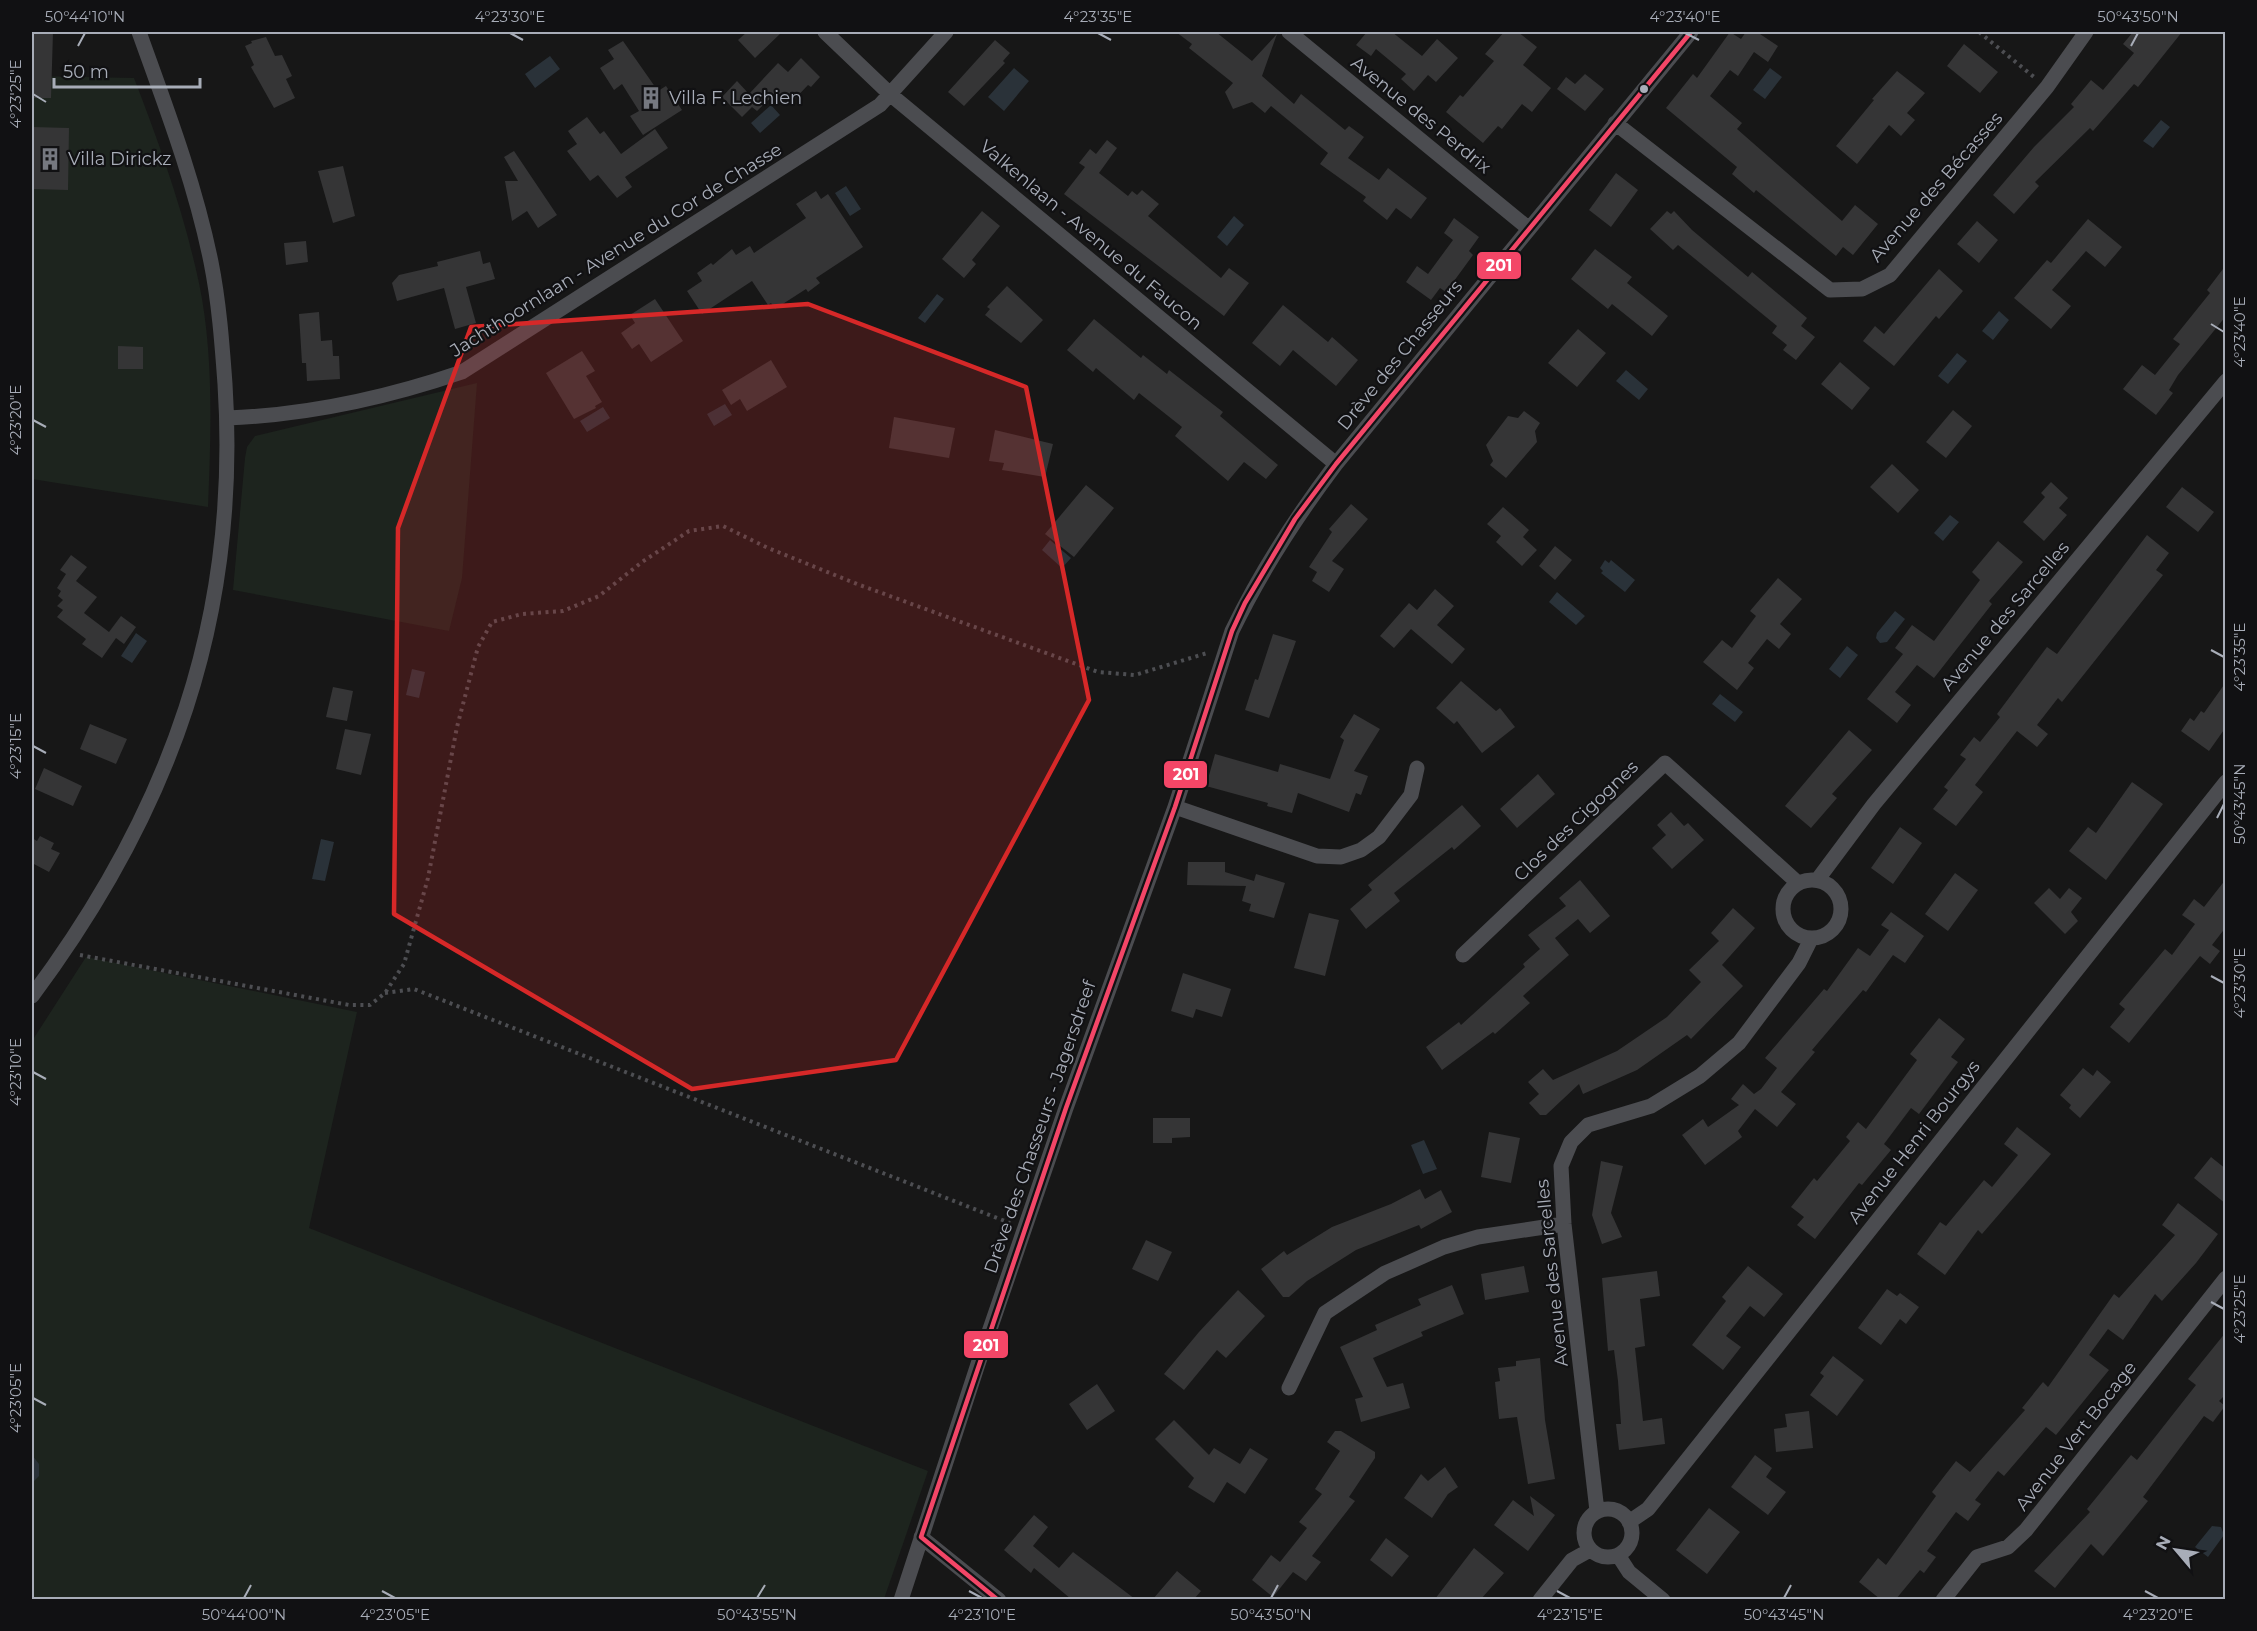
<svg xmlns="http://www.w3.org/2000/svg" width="2257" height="1631" viewBox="0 0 2257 1631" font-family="Montserrat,sans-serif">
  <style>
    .green { fill: #1d241e }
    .water { fill: #2a3239 }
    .building { fill: #353536 }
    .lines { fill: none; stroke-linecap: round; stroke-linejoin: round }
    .path { stroke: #4d4e52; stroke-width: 4; stroke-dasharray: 3 4.5; stroke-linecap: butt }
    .street { stroke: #4b4c50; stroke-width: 15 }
    .bus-1-casing { stroke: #111113; stroke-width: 9 }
    .bus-1 { stroke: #f34667; stroke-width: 4.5 }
    .marked { fill: #d62828; fill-opacity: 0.2; stroke: #d62828; stroke-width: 4.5; stroke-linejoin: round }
    .ticks { fill: none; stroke: #a8adb8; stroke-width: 2 }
    .bus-dot { fill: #a8adb8; stroke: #111113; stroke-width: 2 }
    .labels { text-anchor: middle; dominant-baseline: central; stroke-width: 4.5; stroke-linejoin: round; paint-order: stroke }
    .poi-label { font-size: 18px; fill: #a8adb8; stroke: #111113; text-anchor: start }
    .street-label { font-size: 18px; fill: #a8adb8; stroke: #111113 }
    .line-badge { stroke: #111113; stroke-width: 2 }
    .badge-label { font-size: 16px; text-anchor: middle; font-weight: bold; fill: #fff }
    .neatline { fill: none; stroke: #a8adb8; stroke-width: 2 }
    .ticks-label { font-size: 15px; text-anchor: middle; fill: #a8adb8 }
  </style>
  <rect width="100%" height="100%" fill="#171717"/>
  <path class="green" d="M32 76 134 78C160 145 184 213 199 283 214 355 211 433 208 507L32 479Z
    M477 383 462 578 449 631 233 590 245 458 247 447 255 436Z
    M86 957 357 1012 309 1228 928 1471 884 1599 32 1600V1041Z"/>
  <path class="water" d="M550 56 560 69 535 88 525 74Z
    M1014 68 1029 81 1004 111 988 97Z
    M1770 68 1782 77 1765 99 1753 90Z
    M771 105 780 115 760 133 751 123Z
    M2161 120 2170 127 2153 148 2143 141Z
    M846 186 861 209 850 216 835 193Z
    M1234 216 1244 225 1227 246 1217 237Z
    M937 294 944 299 925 323 918 318Z
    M1999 311 2009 320 1993 340 1982 331Z
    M1957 353 1967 361 1948 384 1938 376Z
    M1626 370 1648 389 1639 400 1616 381Z
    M725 404 732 415 714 426 707 414Z
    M603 407 610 418 587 432 580 421Z
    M1950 515 1959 522 1943 541 1934 533Z
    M1050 540 1071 558 1062 568 1042 550Z
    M1605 560 1609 563 1611 560 1635 580 1625 592 1601 573 1603 571 1600 568Z
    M1557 592 1585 616 1576 625 1549 602Z
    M1895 611 1905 619 1887 642 1880 643 1876 638 1877 633Z
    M136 633 147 641 132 663 121 656Z
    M1847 646 1858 655 1840 678 1829 669Z
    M412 669 425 672 419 698 406 695Z
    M1720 694 1743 712 1735 722 1712 704Z
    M321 839 334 842 325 881 312 879Z
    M1424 1140 1437 1169 1423 1174 1411 1145Z
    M32 1455 39 1464V1476L32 1483Z
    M2212 1526 2221 1527 2224 1535 2208 1557 2195 1547Z"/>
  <path class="building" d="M32 32H53L51 98H32Z
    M747 32H782L755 58 738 40Z
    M1176 32H1216L1252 61 1277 34 1262 76 1294 104 1301 94 1345 130 1349 126 1364 137 1348 158 1379 180 1388 168 1427 198 1411 219 1396 208 1387 220 1363 201 1366 197 1320 164 1328 153 1271 106 1265 113 1252 102 1233 109 1225 92 1233 83 1189 48 1192 44Z
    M1367 32H1392L1422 56 1437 39 1458 58 1436 82 1428 75 1414 91 1401 79 1406 74 1376 49 1371 56 1356 45Z
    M1504 32H1518L1537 47 1523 65 1551 88 1532 112 1522 104 1502 129 1498 126 1483 143 1446 112 1460 95 1463 97 1494 61 1485 54Z
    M1730 32 1741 39 1746 32H1757L1778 46 1768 62 1754 52 1738 76 1730 70 1710 96 1742 123 1737 129 1842 221 1855 205 1878 224 1853 255 1843 247 1836 256 1756 190 1754 193 1732 174 1737 167 1666 108 1693 74 1697 78Z
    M2133 32H2182L2138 87 2134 84 2093 131 2090 128 2035 182 2039 186 2014 214 1993 195 2034 147 2074 107 2071 104 2091 80 2103 90 2134 53 2123 44Z
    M266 37 275 56 282 55 292 76 286 79 295 98 274 108 251 67 254 65 245 46 252 43 251 41Z
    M995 40 1010 53 1003 61 1005 63 964 106 948 92Z
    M623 41 658 91 666 86 682 110 643 135 630 116 639 111 622 84 614 90 600 68 614 59 608 50Z
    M1964 44 1998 72 1980 93 1947 66Z
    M801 58 820 77 811 87 808 85 790 104 777 92 757 111 752 107 742 117 722 97 737 81 749 94 778 63 788 72Z
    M1897 71 1925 93 1907 113 1915 120 1901 136 1889 125 1857 164 1836 146 1874 100 1872 99Z
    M1585 74 1604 89 1585 111 1557 89 1566 77 1575 84Z
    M587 117 600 134 604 131 621 154 655 129 668 148 625 177 632 187 617 198 598 175 590 181 567 151 577 144 568 131Z
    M32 127 69 128 68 190 32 189Z
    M1107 140 1117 148 1099 173 1128 196 1132 191 1137 195 1142 190 1159 204 1148 216 1221 278 1229 268 1249 283 1224 316 1064 194 1085 167 1079 163 1090 149 1096 154Z
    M514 151 557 215 538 228 527 211 512 221 505 181H518L504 157Z
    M343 166 355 216 333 223 318 171Z
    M1616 173 1638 190 1611 227 1589 210Z
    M816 191 821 199 828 194 863 247 816 278 820 283 808 292 806 289 775 309 771 303 768 305 752 281 702 314 687 291 702 281 697 273 711 263 713 265 732 249 736 255 750 246 754 253 806 218 796 204Z
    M982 211 1000 226 972 260 976 264 964 278 942 259Z
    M1667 211 1671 214 1674 211 1692 230 1748 277 1752 272 1807 318 1801 326 1815 337 1796 360 1783 350 1787 345 1772 333 1777 326 1678 245 1673 250 1650 229Z
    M1454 218 1479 237 1469 251 1473 255 1446 292 1440 288 1431 300 1406 282 1417 266 1428 274 1453 240 1444 233Z
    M2088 219 2122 247 2105 267 2086 251 2052 290 2071 306 2051 329 2014 298 2047 260 2051 263Z
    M1977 221 1998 240 1979 263 1957 244Z
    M306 241 308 262 286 265 284 243Z
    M1595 249 1632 277 1627 283 1668 316 1652 336 1612 304 1608 309 1571 279Z
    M480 251 483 264 490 262 495 279 466 287 476 323 455 329 444 288 397 301 392 283 399 275 438 266 437 262Z
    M2226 265V316L2178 375 2169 390 2173 393 2156 415 2123 389 2142 365 2155 375 2180 344 2173 339 2210 293 2207 290Z
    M1939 269 1963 291 1939 319 1936 316 1894 366 1863 341 1875 326 1884 334Z
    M1007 286 1043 320 1021 343 985 315 990 309 987 307Z
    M655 299 683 341 651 362 639 344 632 349 621 333 635 323 630 315Z
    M1283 305 1328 342 1332 337 1358 360 1336 386 1293 350 1280 366 1252 343Z
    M319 312 321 341 332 340 333 356H339L340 379 307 381 306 363H302L299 314Z
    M1094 319 1141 358 1143 355 1167 374 1169 370 1223 412 1220 416 1278 465 1266 479 1244 462 1228 481 1175 436 1182 427 1139 393 1134 400 1096 368 1093 372 1067 350Z
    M1578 329 1606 353 1577 387 1548 363Z
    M118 346 143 347V369H118Z
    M582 351 595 371 586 376 602 402 595 406 596 408 574 419 546 373Z
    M771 360 787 387 747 411 740 399 731 405 722 390Z
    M1840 362 1870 388 1852 410 1821 384Z
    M1953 410 1972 426 1946 458 1926 442Z
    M1524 411 1540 423 1535 431 1537 442 1506 478 1490 465 1493 461 1486 445 1508 416 1518 418Z
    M894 417 955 428 949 458 889 448Z
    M995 430 1053 444 1045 477 1002 470 1004 463 989 461Z
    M1892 464 1919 490 1898 513 1870 487Z
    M2051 482 2068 498 2059 508 2067 515 2044 541 2023 522 2045 497 2041 493Z
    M1086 485 1114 508 1074 557 1045 534Z
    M2182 487 2214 512 2198 532 2166 507Z
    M1351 504 1368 519 1332 561 1344 569 1329 592 1312 581 1317 572 1309 567 1332 532 1329 529Z
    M1503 507 1529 530 1523 537 1537 550 1522 566 1496 542 1501 536 1487 524Z
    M2147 535 2169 553 2156 570 2163 575 2062 702 2058 698 2037 725 2048 734 2037 747 2017 731 1975 785 1983 792 1956 826 1933 809 1948 790 1944 787 1966 759 1960 755 1974 737 1980 742 2000 717 1997 714 2047 647 2057 654Z
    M1998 541 2023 562 1989 601 1992 604 1934 678 1917 665 1895 692 1911 705 1897 723 1867 699 1903 654 1895 648 1912 625 1934 641 1980 580 1972 572Z
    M1555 546 1572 560 1555 580 1539 566Z
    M71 555 87 567 76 581 97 597 84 613 109 632 121 616 136 627 124 644 116 638 102 658 82 644 86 639 57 617 63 610 57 606 63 600 58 596 61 591 57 588 66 574 60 570Z
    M1778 578 1802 599 1780 624 1791 634 1779 649 1767 639 1748 663 1754 668 1737 690 1703 662 1722 640 1732 648 1756 616 1750 611Z
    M1435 589 1454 606 1437 625 1465 649 1452 664 1411 629 1394 648 1380 636 1409 603 1417 610Z
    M1273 634 1296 641 1269 718 1245 710 1255 679 1258 680Z
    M1461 681 1496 711 1500 708 1515 727 1482 753 1457 721 1454 724 1436 708Z
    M2226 682V727L2209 751 2181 731 2190 718 2194 721 2201 711 2204 713Z
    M333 687 353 691 347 721 326 717Z
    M1354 714 1380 729 1354 771 1368 776 1361 795 1356 793 1349 812 1298 793 1292 813 1267 806 1268 803 1206 786 1215 754 1278 772 1280 764 1330 779 1344 740 1340 737Z
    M90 724 127 739 116 764 80 749Z
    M345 729 371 734 361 775 336 769Z
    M1849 730 1872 750 1832 794 1837 798 1811 828 1785 806Z
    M44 768 82 786 73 806 35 789Z
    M1538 774 1555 794 1517 828 1500 809Z
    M2132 782 2163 804 2106 880 2069 851 2088 827 2096 833Z
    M1462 805 1481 826 1454 850 1452 847 1394 893 1400 901 1366 929 1350 909 1372 890 1368 885Z
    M1671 812 1684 826 1688 823 1704 840 1672 869 1652 848 1666 835 1657 825Z
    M1900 827 1922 843 1893 884 1871 868Z
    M40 836 54 843 51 849 60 853 49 872 32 863V838L37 841Z
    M1188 862H1225V872L1254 881 1256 874 1285 883 1274 918 1249 911 1251 904 1242 901 1246 886 1187 885Z
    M1955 873 1978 890 1948 931 1925 914Z
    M2226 879V927L2212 945 2220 951 2210 964 2200 956 2129 1043 2110 1027 2125 1009 2119 1004 2165 949 2172 955 2195 924 2182 915 2194 899 2204 907Z
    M1580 880 1610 916 1590 933 1578 919 1555 938 1569 955 1523 996 1530 1003 1495 1034 1493 1032 1442 1070 1426 1047 1459 1022 1461 1025 1525 967 1523 964 1540 949 1528 935 1566 906 1559 898Z
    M2049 888 2060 899 2069 888 2082 898 2071 912 2078 921 2065 934 2034 903Z
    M1733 908 1755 928 1722 965 1743 986 1691 1039 1687 1035 1637 1070 1583 1094 1579 1084 1546 1115H1540L1529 1103 1539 1094 1528 1082 1543 1069 1553 1080 1617 1051 1667 1017 1701 982 1689 970 1719 941 1711 933Z
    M1891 912 1924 936 1905 963 1893 955 1866 992 1863 990 1812 1050 1815 1052 1781 1092 1796 1104 1777 1127 1755 1109 1738 1131 1742 1137 1705 1165 1682 1135 1703 1119 1708 1127 1739 1105 1731 1099 1743 1084 1754 1094 1761 1089 1777 1068 1765 1058 1824 989 1827 991 1858 948 1870 956 1889 930 1881 925Z
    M1309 913 1339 920 1325 976 1294 968Z
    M1183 973 1231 989 1222 1017 1196 1009 1193 1018 1171 1011Z
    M1939 1018 1965 1039 1951 1057 1958 1062 1919 1114 1911 1108 1884 1144 1891 1150 1862 1185 1859 1183 1815 1239 1797 1225 1804 1217 1791 1207 1814 1178 1817 1181 1850 1141 1846 1137 1858 1122 1866 1129 1917 1060 1910 1054Z
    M2083 1068 2093 1076 2097 1070 2111 1082 2080 1118 2069 1108 2071 1105 2060 1095Z
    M1153 1118H1190V1137L1172 1138V1143H1153Z
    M2017 1127 2051 1154 1982 1234 1978 1230 1945 1275 1917 1254 1940 1222 1946 1226 1984 1180 1992 1187 2018 1155 2004 1144Z
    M1489 1132 1520 1138 1511 1183 1481 1177Z
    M2211 1157 2226 1169V1204L2194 1178Z
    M1601 1161 1623 1166 1611 1213 1622 1237 1602 1244 1592 1215Z
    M1420 1189 1425 1199 1441 1190 1452 1212 1421 1229 1419 1225 1356 1250 1307 1281 1289 1297H1283L1261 1269 1284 1251 1287 1255 1332 1227 1391 1204Z
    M2178 1203 2218 1234 2196 1263 2162 1301 2155 1294 2123 1340 2108 1329 2089 1355 2109 1370 2056 1435 2046 1427 2004 1476 1998 1471 1975 1500 1981 1504 1968 1521 1956 1512 1927 1551 1936 1557 1924 1573 1920 1570 1896 1599H1880L1859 1582 1878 1558 1886 1565 1936 1496 1932 1492 1956 1461 1970 1472 2025 1410 2022 1408 2043 1382 2048 1387 2114 1294 2119 1298 2175 1235 2162 1225Z
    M1146 1240 1172 1252 1158 1281 1132 1269Z
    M1524 1266 1529 1292 1485 1300 1481 1274Z
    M1748 1266 1783 1294 1764 1317 1750 1306 1726 1336 1741 1347 1723 1370 1692 1345 1726 1301 1722 1297Z
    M1657 1271 1660 1296 1640 1299 1645 1346 1635 1348 1643 1421 1662 1418 1665 1444 1619 1450 1616 1424H1621L1618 1381 1614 1350 1608 1351 1602 1278Z
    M1452 1285 1464 1314 1421 1332 1423 1336 1373 1358 1387 1387 1403 1383 1410 1408 1361 1422 1355 1399 1363 1397 1340 1347 1377 1330 1375 1325 1421 1305 1418 1299Z
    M1887 1289 1897 1296 1900 1293 1919 1307 1906 1324 1900 1319 1881 1345 1858 1328Z
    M1238 1290 1265 1316 1226 1358 1217 1350 1184 1390 1164 1374 1199 1332Z
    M2226 1332V1394L2219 1401 2225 1406 2213 1422 2204 1416 2143 1497 2148 1501 2103 1556 2091 1544 2055 1588 2034 1571 2090 1512 2087 1509 2131 1455 2137 1460 2196 1385 2188 1379Z
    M1833 1356 1864 1380 1837 1416 1810 1395 1824 1376 1820 1373Z
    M1540 1358 1545 1420 1555 1479 1528 1484 1517 1417 1499 1419 1495 1382 1500 1381 1498 1368 1516 1366V1361Z
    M1097 1384 1115 1411 1087 1430 1069 1404Z
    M1809 1411 1813 1448 1776 1452 1774 1429 1787 1427 1785 1414Z
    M1174 1420 1209 1455 1214 1448 1240 1464 1250 1448 1268 1459 1245 1494 1227 1482 1214 1503 1188 1487 1194 1478 1155 1439Z
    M1335 1431H1341L1375 1452V1458L1349 1497 1355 1501 1312 1556 1321 1562 1306 1581 1293 1572 1273 1597 1252 1580 1271 1555 1280 1562 1307 1528 1299 1522 1322 1494 1315 1489 1340 1451 1327 1442Z
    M1755 1455 1772 1468 1766 1477 1786 1492 1768 1515 1731 1487Z
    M1445 1467 1458 1487 1448 1494 1432 1518 1404 1498 1421 1474 1428 1481Z
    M1530 1496 1555 1515 1528 1551 1494 1525 1513 1500 1534 1516Z
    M1709 1508 1740 1532 1707 1574 1676 1550Z
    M1034 1515 1048 1527 1033 1546 1059 1568 1073 1552 1135 1599H1071L1034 1568 1031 1573 1004 1550Z
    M1386 1538 1409 1556 1392 1577 1370 1560Z
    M1474 1548 1504 1573 1481 1599H1435Z
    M1177 1571 1201 1591 1194 1599H1153Z"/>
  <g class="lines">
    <path class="path" d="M1979 32 2034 77
      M80 955 349 1005H370L385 993 404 964 428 878 457 727 478 647 492 622 522 614 563 611 599 596 642 562 689 531 723 526 768 548 857 584 1098 672 1135 675 1207 653
      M385 993 414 989 1010 1223"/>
    <path class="street" d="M825 32 891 95 1336 464
      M1289 32 1528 228
      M1615 123 1830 290 1862 289 1890 275 2047 87 2086 32
      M227 418C309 415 386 398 462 372L880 105 946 32
      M1175 807 1317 856 1341 857 1361 850 1379 837 1411 795 1417 768
      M1818 879 1874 804 2226 381
      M1783 909a29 29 0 1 1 58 0a29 29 0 1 1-58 0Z
      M1463 955 1665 763 1798 883
      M32 996C170 811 240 618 225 384 222 343 219 302 211 262 195 183 166 107 139 32
      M1289 1388 1325 1313 1385 1273 1444 1247 1478 1237 1564 1224
      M1584 1533a24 24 0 1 1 48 0a24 24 0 1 1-48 0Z
      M1597 1511 1564 1224 1561 1166 1571 1142 1588 1125 1651 1106 1700 1076 1739 1043 1799 963 1811 939
      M1629 1522 1648 1509 2226 782
      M921 1537 999 1600
      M1618 1555 1629 1572 1663 1600
      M901 1600 978 1364 1066 1108 1175 807 1232 631C1261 571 1296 517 1336 464L1691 32
      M1540 1600 1572 1560 1590 1550
      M1943 1600 1977 1557 2008 1547 2026 1530 2226 1278"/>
    <g class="bus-1-casing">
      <path id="bus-1" d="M998 1600 921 1537 1066 1108 1175 807 1232 631 1245 603 1295 519 1336 464 1691 32"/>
    </g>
    <use href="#bus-1" class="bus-1"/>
  </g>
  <path class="marked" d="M808 304 1026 387 1089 700 896 1060 692 1089 394 914 398 528 471 327Z"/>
  <path class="ticks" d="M510 33 523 40M1098 33 1111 40M1685 33 1699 40M78 46 85 33M2131 46 2138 33M33 94 46 102M2211 324 2224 332M33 420 46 427M2211 650 2224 657M33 746 46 753M2217 818 2224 804M2211 976 2224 983M33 1072 46 1079M2211 1302 2224 1309M33 1398 46 1405M382 1591 395 1598M969 1591 982 1598M1557 1591 1570 1598M2145 1591 2158 1598M244 1598 251 1585M757 1598 765 1585M1271 1598 1278 1585M1784 1598 1791 1585"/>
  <defs>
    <g id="building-bare" transform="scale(1.8)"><path d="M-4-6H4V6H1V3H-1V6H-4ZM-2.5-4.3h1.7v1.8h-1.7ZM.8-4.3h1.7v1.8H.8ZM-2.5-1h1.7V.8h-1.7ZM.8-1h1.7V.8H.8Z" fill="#757880" stroke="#111113" stroke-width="2.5" paint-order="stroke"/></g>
  </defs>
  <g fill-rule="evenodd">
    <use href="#building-bare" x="651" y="98"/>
    <use href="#building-bare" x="50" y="159"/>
  </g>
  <circle class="bus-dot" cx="1644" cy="89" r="5"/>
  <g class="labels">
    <g class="poi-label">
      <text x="669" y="98">Villa F. Lechien</text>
      <text x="68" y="159">Villa Dirickz</text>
    </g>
    <g class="street-label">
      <text transform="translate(1421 115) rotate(39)">Avenue des Perdrix</text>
      <text transform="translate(1936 187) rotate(-49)">Avenue des Bécasses</text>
      <text transform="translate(1091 235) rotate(40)">Valkenlaan - Avenue du Faucon</text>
      <text transform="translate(616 250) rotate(-32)">Jachthoornlaan - Avenue du Cor de Chasse</text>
      <text transform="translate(1400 355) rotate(-51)">Drève des Chasseurs</text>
      <text transform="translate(2005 616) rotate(-50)">Avenue des Sarcelles</text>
      <text transform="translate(1576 821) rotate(-44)">Clos des Cigognes</text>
      <text transform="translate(1040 1127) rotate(-71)">Drève des Chasseurs - Jagersdreef</text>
      <text transform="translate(1914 1142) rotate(-52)">Avenue Henri Bourgys</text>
      <text transform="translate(1552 1273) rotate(-96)">Avenue des Sarcelles</text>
      <text transform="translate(2076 1436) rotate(-52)">Avenue Vert Bocage</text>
    </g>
  </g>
  <g class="line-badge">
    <rect x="1476" y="251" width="46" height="29" rx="6" fill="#f34667"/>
    <rect x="1163" y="760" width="45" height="29" rx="6" fill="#f34667"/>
    <rect x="963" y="1330" width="46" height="29" rx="6" fill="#f34667"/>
  </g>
  <g class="badge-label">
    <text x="1499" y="271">201</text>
    <text x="1186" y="780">201</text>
    <text x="986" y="1351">201</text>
  </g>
  <rect width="2257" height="1631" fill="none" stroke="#111113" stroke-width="66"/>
  <g transform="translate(2176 1550) rotate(299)" stroke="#111113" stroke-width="4.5" paint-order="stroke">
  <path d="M0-4.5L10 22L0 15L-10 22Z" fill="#a8adb8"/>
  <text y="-9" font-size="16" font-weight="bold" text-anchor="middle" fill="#a8adb8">N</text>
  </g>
  <path d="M54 78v9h146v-9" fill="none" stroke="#a8adb8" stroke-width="3"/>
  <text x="63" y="78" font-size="18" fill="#a8adb8" stroke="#111113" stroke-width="4.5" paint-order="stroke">50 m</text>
  <rect x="33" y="33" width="2191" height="1565" class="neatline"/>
  <g class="ticks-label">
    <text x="85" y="22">50°44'10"N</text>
    <text x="510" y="22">4°23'30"E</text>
    <text x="1098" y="22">4°23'35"E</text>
    <text x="1685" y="22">4°23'40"E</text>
    <text x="2138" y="22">50°43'50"N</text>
    <text transform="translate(16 94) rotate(-90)" y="5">4°23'25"E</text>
    <text transform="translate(2240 332) rotate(-90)" y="5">4°23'40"E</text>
    <text transform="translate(16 420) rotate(-90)" y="5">4°23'20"E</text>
    <text transform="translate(2240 657) rotate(-90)" y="5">4°23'35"E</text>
    <text transform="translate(16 746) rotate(-90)" y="5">4°23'15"E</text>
    <text transform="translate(2240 804) rotate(-90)" y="5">50°43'45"N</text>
    <text transform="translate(2240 983) rotate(-90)" y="5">4°23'30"E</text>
    <text transform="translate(16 1072) rotate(-90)" y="5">4°23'10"E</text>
    <text transform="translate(2240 1309) rotate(-90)" y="5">4°23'25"E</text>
    <text transform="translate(16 1398) rotate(-90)" y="5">4°23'05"E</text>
    <text x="244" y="1620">50°44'00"N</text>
    <text x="395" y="1620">4°23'05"E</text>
    <text x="757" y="1620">50°43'55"N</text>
    <text x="982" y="1620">4°23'10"E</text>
    <text x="1271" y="1620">50°43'50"N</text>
    <text x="1570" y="1620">4°23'15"E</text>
    <text x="1784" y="1620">50°43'45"N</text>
    <text x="2158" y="1620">4°23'20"E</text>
  </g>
</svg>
